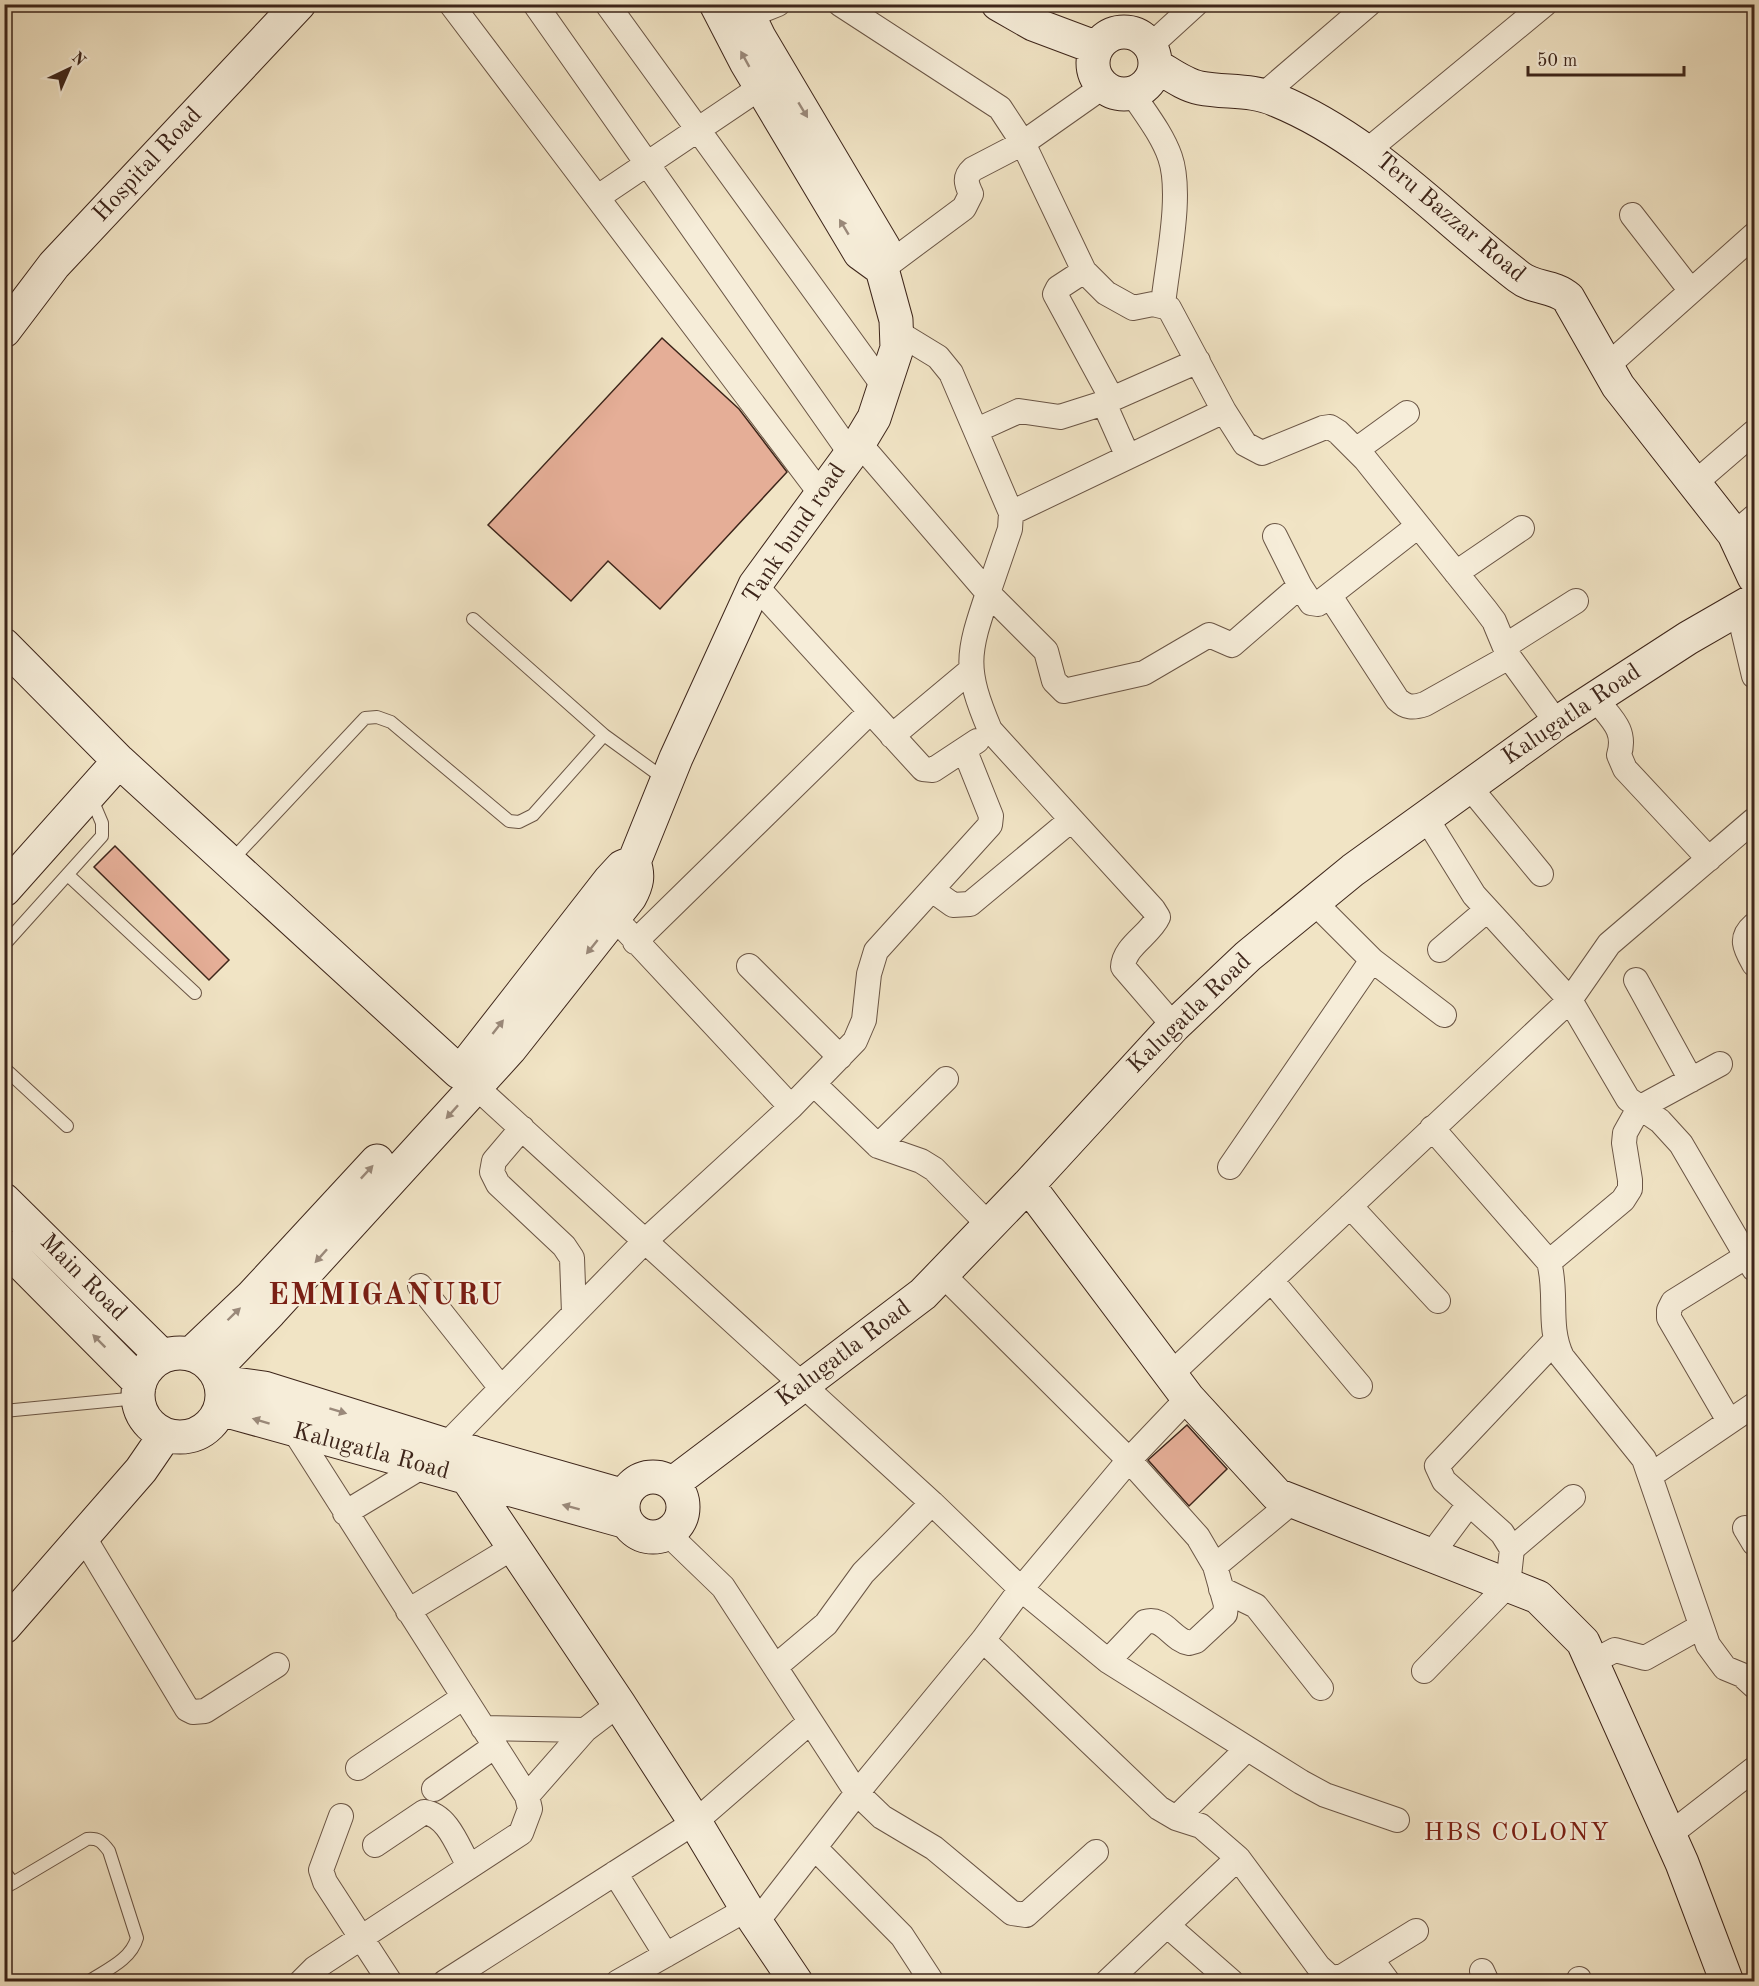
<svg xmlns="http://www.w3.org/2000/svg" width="1759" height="1986" viewBox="0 0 1759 1986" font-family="'Old Standard TT',serif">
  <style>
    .building { fill: #e5ae97; stroke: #3d251a; stroke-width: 1.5 }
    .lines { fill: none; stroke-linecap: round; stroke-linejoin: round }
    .lane-casing { stroke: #6a5545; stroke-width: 14 }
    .street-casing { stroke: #6a5545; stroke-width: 26 }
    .secondary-casing { stroke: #3d251a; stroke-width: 35 }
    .lane { stroke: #f6edd9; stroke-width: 12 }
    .street { stroke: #f6edd9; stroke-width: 24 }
    .secondary { stroke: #f6edd9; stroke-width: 33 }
    .oneway { fill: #9a897a }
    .labels { text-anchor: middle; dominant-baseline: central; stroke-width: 4.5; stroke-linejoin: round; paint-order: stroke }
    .street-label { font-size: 24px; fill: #3d251a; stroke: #f6edd9 }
    .neighbourhood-label { font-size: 26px; letter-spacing: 1.5px; fill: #7a1f14; stroke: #f6edd9 }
    .district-label { font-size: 30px; font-weight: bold; letter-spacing: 1.5px; fill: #7a1f14; stroke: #f6edd9 }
  </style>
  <rect width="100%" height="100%" fill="#f1e4c5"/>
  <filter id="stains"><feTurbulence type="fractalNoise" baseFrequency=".00333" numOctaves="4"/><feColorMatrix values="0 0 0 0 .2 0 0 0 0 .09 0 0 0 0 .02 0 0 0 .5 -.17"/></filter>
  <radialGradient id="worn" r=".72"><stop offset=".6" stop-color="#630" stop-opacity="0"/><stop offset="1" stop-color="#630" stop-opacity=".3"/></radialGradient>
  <path class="building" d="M662 338 739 409 787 472 660 609 608 561 571 601 488 525Z
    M115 846 229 960 209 980 94 867Z
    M1187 1425 1227 1469 1189 1506 1148 1460Z"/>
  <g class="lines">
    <g class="lane-casing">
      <path id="lane" d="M473 619 604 735
        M231 861 365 718 377 717 391 722 509 821 519 822 533 815 604 735 666 780
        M69 876 195 993
        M4 945 102 836V823L91 797
        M4 1068 67 1126
        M4 1411 138 1398
        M4 1871 13 1883 4 1888
        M13 1883 87 1839C99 1838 102 1842 109 1851L137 1938C131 1960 106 1970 88 1982"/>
    </g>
    <g class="street-casing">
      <path id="street" d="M451 4 821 494
        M535 4 851 454
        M607 4 885 388
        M840 4 1000 108 1023 143 1084 271 1106 293 1133 308 1153 304 1169 308 1224 411 1011 513
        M748 16 778 4
        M1150 46 1196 4
        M1132 93C1145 113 1162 134 1170 157 1183 194 1167 264 1163 305
        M1263 95 1369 4
        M1368 150 1545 4
        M598 197 761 87
        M1632 215 1691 291
        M882 269 964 208 971 194C966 183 964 177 973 169L1023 143 1104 86
        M1084 271 1058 288 1055 294 1112 399 1198 361
        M897 332 938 357 951 373 1011 513 1010 529 988 593 1046 651 1054 681 1064 691 1144 673 1209 635 1232 645 1300 586 1311 603 1318 604 1418 526
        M1606 367 1754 235
        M1112 399 1104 403 1128 457
        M1224 411 1245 444 1262 453 1323 428 1330 427 1338 432 1365 459 1485 609 1494 621 1509 657 1557 723
        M977 430 1019 411 1060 417 1104 403
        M859 443 988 593C967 655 964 668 990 730L1153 909 1158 917C1150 935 1124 946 1123 967L1174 1026
        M1356 450 1407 413
        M1695 483 1754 432
        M1734 534 1754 517
        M1275 536 1300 586
        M1456 573 1522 528
        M755 585 923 769 933 770 977 741
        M1330 596 1397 699C1406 708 1413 708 1425 704L1509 657
        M1738 609 1754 676
        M1505 646 1576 601
        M1595 698C1610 718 1627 729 1619 755L1625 769 1709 859
        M892 736 971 670
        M1468 785 1541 874
        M1425 816 1474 895 1570 1000 1628 1099 1660 1121 1681 1144 1754 1269
        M932 890 953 905 970 904 1071 820
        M1314 902 1372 960 1444 1015
        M1754 925C1739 938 1745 948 1754 964
        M625 929 791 1107
        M635 942 870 712
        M1440 950 1487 910
        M749 966 840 1057
        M1636 980 1691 1080
        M463 1075 932 1503 1021 1589 1108 1661 1301 1782 1325 1795 1397 1820
        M814 1084 878 1146 921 1161 934 1169 989 1225
        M522 1128 494 1161 492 1172 498 1184 564 1246 572 1258 574 1313
        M1432 1128 1549 1262C1558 1294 1547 1326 1562 1357L1644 1459 1708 1645 1725 1668 1742 1675 1754 1686
        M878 1146 946 1079
        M1230 1167 1372 960
        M1350 1206 1438 1301
        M1549 1262 1623 1200 1630 1189V1180L1624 1143 1625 1133 1639 1108 1720 1064
        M943 1275 1129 1460 1198 1537 1215 1566 1226 1605 1225 1614 1196 1641 1189 1643C1172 1640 1164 1616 1145 1622L1108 1661
        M1271 1280 1360 1386
        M420 1286 501 1388
        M1170 1375 1570 1000 1609 944 1754 820
        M1729 1421 1669 1318V1310L1673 1302 1747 1256
        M295 1432 527 1796 530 1809 521 1833 315 1968 301 1982
        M446 1445 646 1240 791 1107 855 1041 864 1020 869 974 876 951 990 825 991 816 965 751
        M1651 1475 1754 1405
        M345 1513 423 1466
        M1745 1528 1754 1543
        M667 1533 723 1587 857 1793 882 1817 934 1848 1012 1913 1026 1915 1096 1852
        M83 1536 187 1709 193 1712 205 1711 277 1665
        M1512 1549 1573 1497
        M1431 1555 1469 1504
        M1215 1566 1292 1502
        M1221 1589 1256 1606 1321 1688
        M408 1611 512 1548
        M983 1640 1159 1808 1176 1818 1201 1826 1238 1858 1107 1982
        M1592 1662 1615 1650 1645 1658 1700 1627
        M775 1667 826 1624 863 1573 932 1503
        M1424 1671 1508 1585 1512 1549 1502 1533 1444 1481 1437 1466 1555 1341
        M483 1728 585 1730
        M358 1768 464 1697
        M434 1789 495 1746
        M527 1796 585 1730 619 1704
        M341 1816 321 1870 325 1882 390 1982
        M1176 1818 1247 1749
        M1669 1835 1754 1769
        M375 1845 424 1812C448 1815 458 1847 469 1866
        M815 1848 902 1936 932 1982
        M1238 1858 1318 1966 1331 1978 1343 1976 1416 1931
        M615 1873 666 1955
        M756 1923 857 1793 983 1640 1021 1589 1129 1460 1188 1398
        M1168 1926 1232 1982
        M1371 1959 1388 1982
        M1482 1971 1487 1982
        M1579 1979 1580 1982
        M445 1982 695 1822 810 1722
        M618 1982 747 1909"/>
    </g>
    <g class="secondary-casing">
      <path id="secondary" d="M716 4 746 62 860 253 882 269
        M998 4 1033 24 1097 48
        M1093 63a31 31 0 1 1 62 0a31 31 0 1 1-62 0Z
        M1155 65C1169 73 1184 85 1200 88 1226 93 1252 89 1276 100 1371 139 1439 215 1519 277 1534 289 1553 285 1568 298L1618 386 1734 534 1754 577
        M4 331 54 265 299 4
        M4 645 119 761 459 1072
        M634 862 676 758 755 585 859 443 874 418 897 348 896 320 882 269 884 248 759 37 743 4
        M4 890 119 761
        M469 1061 610 880 622 867 634 862
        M1028 1185 1188 1398 1277 1495 1538 1597 1583 1642 1682 1863 1727 1982
        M4 1200 162 1356
        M4 1246 140 1383
        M138 1395a42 42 0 1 1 84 0a42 42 0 1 1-84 0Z
        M191 1354 252 1296 377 1161
        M214 1370 270 1312 510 1049 630 897C637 884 639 876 634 862
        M220 1382 264 1388 446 1445 625 1496
        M220 1409 627 1522
        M472 1452 468 1479 619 1704 695 1822 747 1909 796 1982
        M623 1507a30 30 0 1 1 60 0a30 30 0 1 1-60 0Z
        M672 1484 923 1294 1028 1185 1174 1026 1248 956 1353 870 1557 723 1688 638 1754 600
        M4 1627 141 1470 165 1435"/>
    </g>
    <use href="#lane" class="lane"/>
    <use href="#street" class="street"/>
    <use href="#secondary" class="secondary"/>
  </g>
  <defs><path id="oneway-solid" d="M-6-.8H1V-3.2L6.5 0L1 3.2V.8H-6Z" transform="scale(1.5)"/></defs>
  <g class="oneway">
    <use href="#oneway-solid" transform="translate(745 59) rotate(-119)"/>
    <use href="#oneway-solid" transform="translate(803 110) rotate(59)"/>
    <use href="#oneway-solid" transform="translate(844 227) rotate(-121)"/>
    <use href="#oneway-solid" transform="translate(592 947) rotate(129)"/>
    <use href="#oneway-solid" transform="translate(498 1027) rotate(-52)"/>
    <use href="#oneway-solid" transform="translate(452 1112) rotate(132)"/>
    <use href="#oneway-solid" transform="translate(367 1172) rotate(-47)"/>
    <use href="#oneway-solid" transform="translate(321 1256) rotate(132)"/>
    <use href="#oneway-solid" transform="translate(234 1314) rotate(-44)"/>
    <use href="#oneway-solid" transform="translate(99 1341) rotate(-135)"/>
    <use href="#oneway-solid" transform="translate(338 1411) rotate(17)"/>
    <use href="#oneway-solid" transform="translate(261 1421) rotate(-163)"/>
    <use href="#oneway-solid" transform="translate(571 1507) rotate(-165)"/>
  </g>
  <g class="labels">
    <g class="street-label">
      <text transform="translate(148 165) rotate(-47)">Hospital Road</text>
      <text transform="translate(1450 218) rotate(40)">Teru Bazzar Road</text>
      <text transform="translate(795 534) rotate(-56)">Tank bund road</text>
      <text transform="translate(1572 715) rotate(-34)">Kalugatla Road</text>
      <text transform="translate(1190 1014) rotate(-44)">Kalugatla Road</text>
      <text transform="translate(83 1278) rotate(45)">Main Road</text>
      <text transform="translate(844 1354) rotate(-37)">Kalugatla Road</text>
      <text transform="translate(371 1452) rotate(15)">Kalugatla Road</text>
    </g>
    <g class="neighbourhood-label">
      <text x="1517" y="1833">HBS COLONY</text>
    </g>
    <g class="district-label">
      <text x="386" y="1296">EMMIGANURU</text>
    </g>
  </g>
  <rect width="1759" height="1986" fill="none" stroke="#f1e4c5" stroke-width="24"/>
  <rect x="6" y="6" width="1747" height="1974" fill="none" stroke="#3d251a" stroke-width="3"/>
  <rect x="12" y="12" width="1735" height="1962" fill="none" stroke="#3d251a" stroke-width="1.5"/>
  <g transform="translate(69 69) rotate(44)" stroke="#f6edd9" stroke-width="4.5" paint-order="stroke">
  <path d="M0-4.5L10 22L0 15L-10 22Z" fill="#3d251a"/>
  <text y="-9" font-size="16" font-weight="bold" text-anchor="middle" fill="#3d251a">N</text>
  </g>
  <path d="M1528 66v9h156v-9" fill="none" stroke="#3d251a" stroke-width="3"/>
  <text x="1537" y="66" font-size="18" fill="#3d251a" stroke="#f6edd9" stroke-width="4.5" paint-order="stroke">50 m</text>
  <rect width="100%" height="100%" filter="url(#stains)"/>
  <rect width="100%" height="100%" fill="url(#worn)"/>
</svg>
